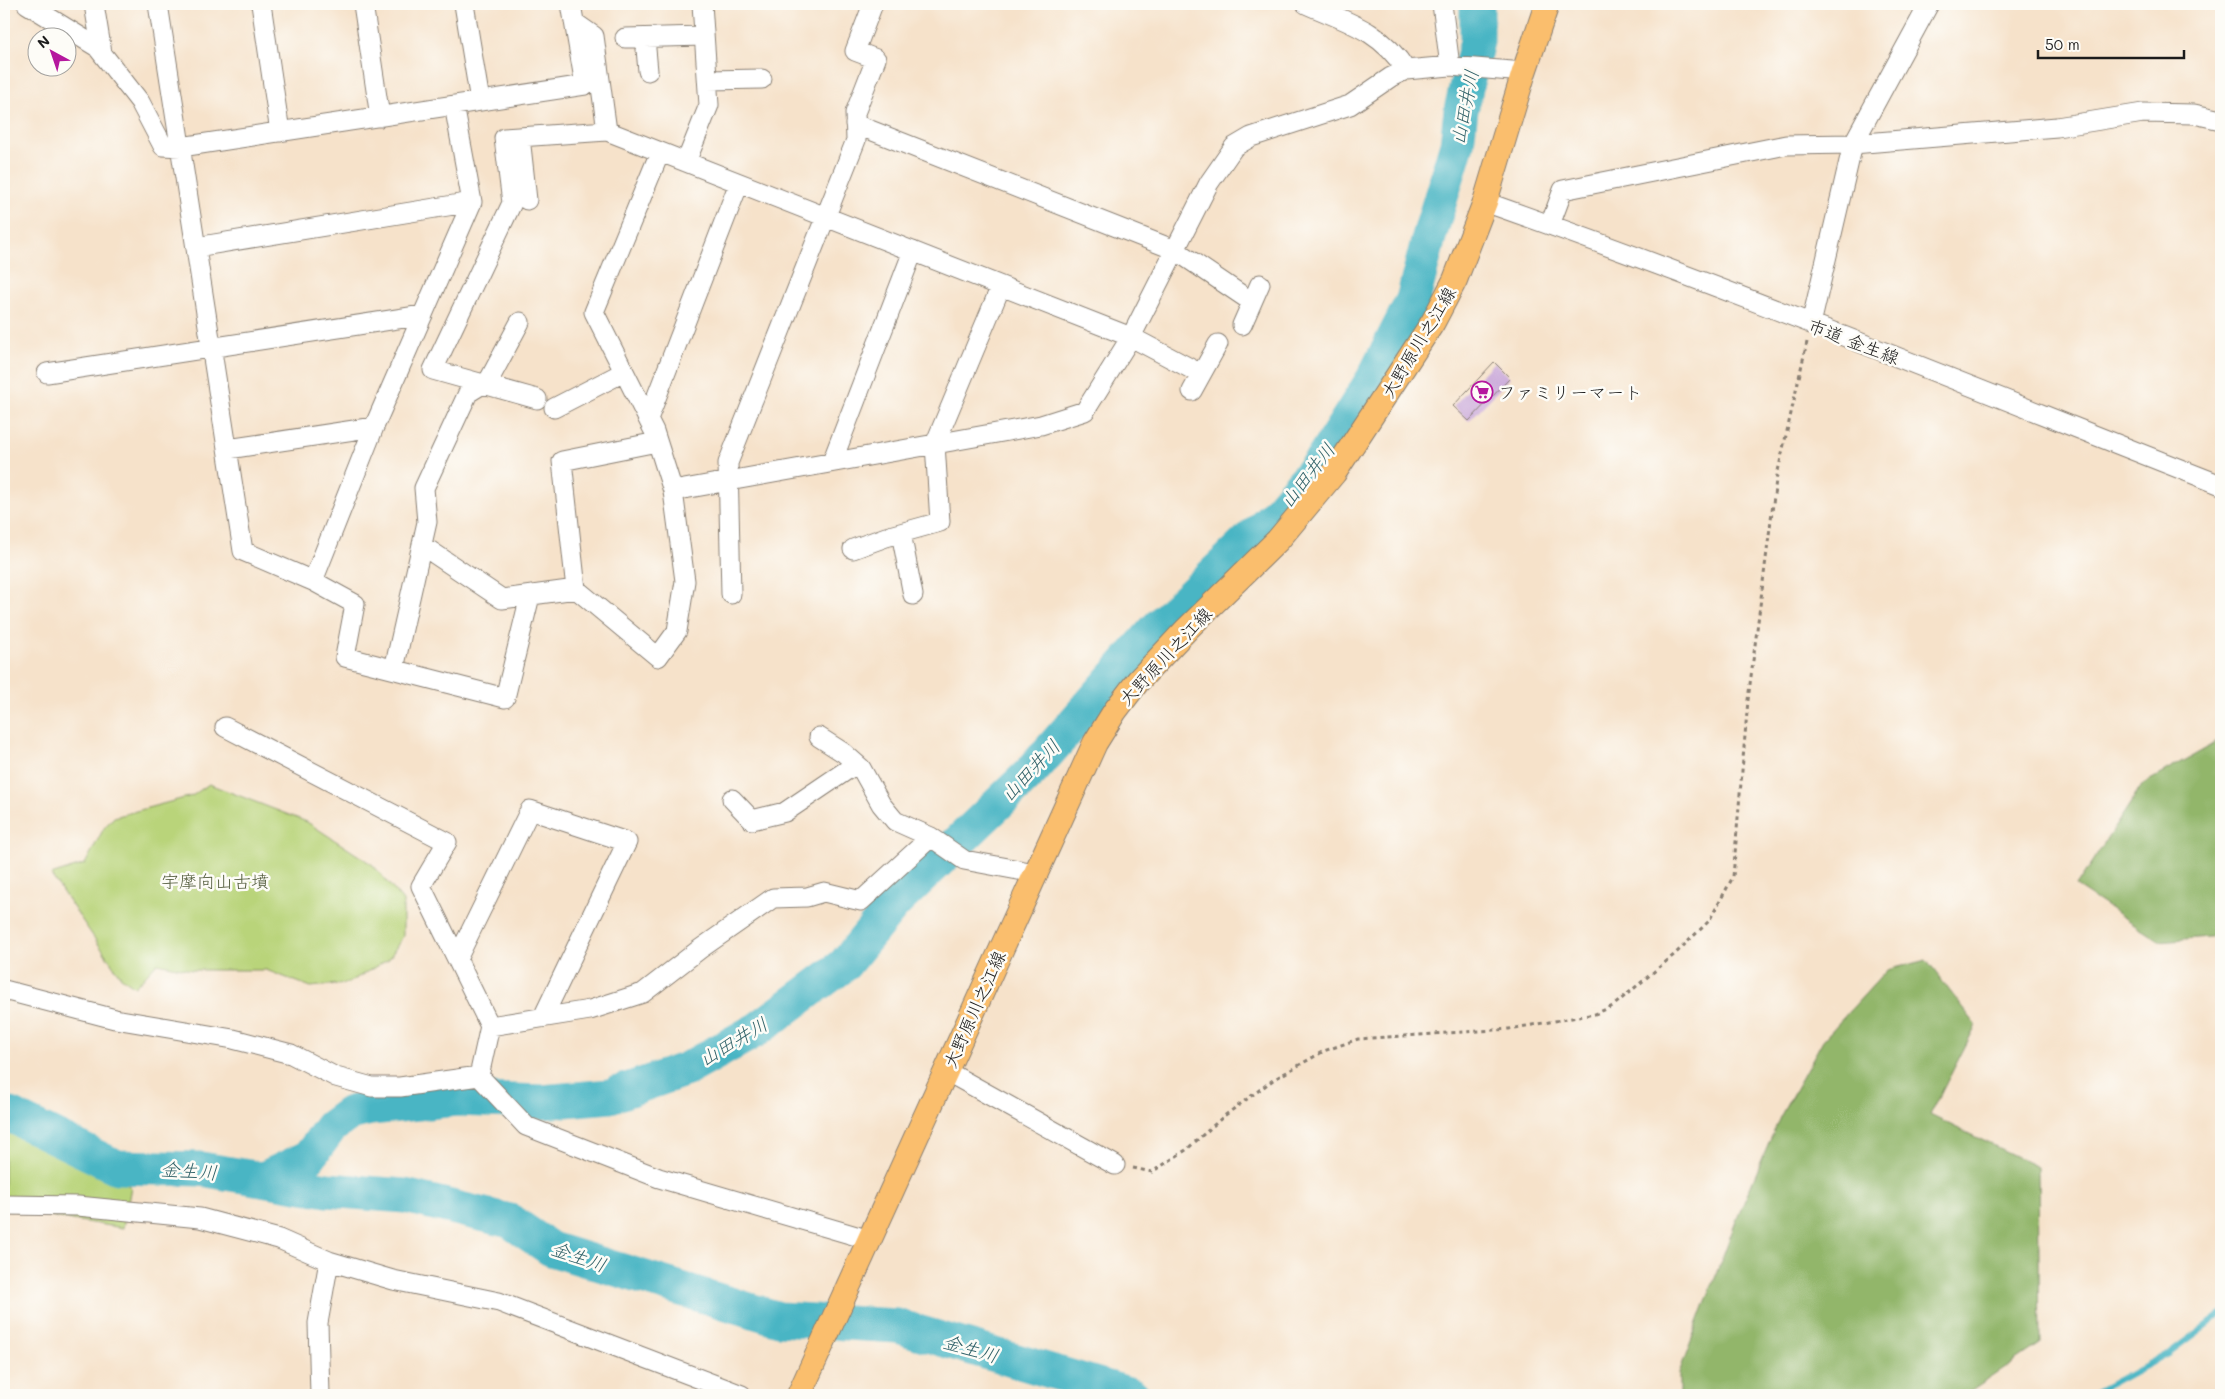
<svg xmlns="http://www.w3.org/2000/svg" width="2225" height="1399" viewBox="0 0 2225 1399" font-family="Mali,'Klee One',sans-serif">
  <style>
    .green { fill: #b9d47a; stroke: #6a784b }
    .forest { fill: #92b66a; stroke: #576943 }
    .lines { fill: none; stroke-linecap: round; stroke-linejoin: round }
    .stream { stroke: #48b5c4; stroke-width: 5.5 }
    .river { stroke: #48b5c4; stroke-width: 35 }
    .building { fill: #c9a7d9 }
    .minor-casing { stroke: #897f73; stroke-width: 21 }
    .major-casing { stroke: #897f73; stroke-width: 26 }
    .path { stroke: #897f73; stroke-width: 3; stroke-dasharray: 4 4; stroke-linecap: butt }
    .minor { stroke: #fff; stroke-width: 19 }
    .major { stroke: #fabe6d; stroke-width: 24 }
    .labels { text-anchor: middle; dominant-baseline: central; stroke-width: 5; stroke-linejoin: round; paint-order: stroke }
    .street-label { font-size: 18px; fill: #1c1c1c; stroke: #fdfcf7 }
    .poi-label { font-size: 18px; fill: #1c1c1c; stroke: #fdfcf7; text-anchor: start }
    .park-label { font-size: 18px; fill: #535c3d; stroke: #fdfcf7 }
    .water-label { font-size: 19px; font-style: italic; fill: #306168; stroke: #fdfcf7 }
  </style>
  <rect width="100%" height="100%" fill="#fdfcf7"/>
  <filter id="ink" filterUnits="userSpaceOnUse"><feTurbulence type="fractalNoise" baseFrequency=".02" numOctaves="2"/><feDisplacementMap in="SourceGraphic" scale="10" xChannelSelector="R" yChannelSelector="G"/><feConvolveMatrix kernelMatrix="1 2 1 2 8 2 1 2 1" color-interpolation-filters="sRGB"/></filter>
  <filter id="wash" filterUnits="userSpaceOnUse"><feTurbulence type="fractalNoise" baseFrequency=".0096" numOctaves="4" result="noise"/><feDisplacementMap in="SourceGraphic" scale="20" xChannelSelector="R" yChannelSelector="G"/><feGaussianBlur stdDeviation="1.12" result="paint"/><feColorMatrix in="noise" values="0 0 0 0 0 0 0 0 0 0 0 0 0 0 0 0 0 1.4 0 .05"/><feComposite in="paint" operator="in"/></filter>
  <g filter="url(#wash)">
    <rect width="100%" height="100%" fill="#f6e2ca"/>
    <path class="green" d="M209 784 307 822 373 865 403 901V936L389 959 348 983 311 987 266 970H192L157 963 135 987 121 977 51 875 85 864 104 828 114 817 192 796Z
      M4 1132 78 1156 131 1187 123 1228 4 1209Z"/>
    <path class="forest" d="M2221 740V936L2159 941 2076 886 2143 784Z
      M1926 960 1976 1025 1930 1115 2038 1167 2040 1344 1964 1395H1679V1373L1736 1221 1780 1117 1823 1040 1887 970Z"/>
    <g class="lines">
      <path class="stream" d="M2092 1395 2169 1353 2221 1314"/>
      <path class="river" d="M4 1112 117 1167 201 1169 327 1190 405 1196 510 1221 551 1249 779 1319 897 1326 1132 1395
        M263 1179 309 1157 331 1127 350 1113 371 1108 456 1099 542 1102 610 1096 687 1069 758 1029 844 965 894 904 1030 773 1155 630 1275 515 1322 460 1373 379 1413 300 1429 237 1457 144 1461 110 1477 41V4"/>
    </g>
    <g id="blocks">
      <path class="building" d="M1494 362 1510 378 1469 421 1453 406Z"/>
    </g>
  </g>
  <g filter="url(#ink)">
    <use href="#blocks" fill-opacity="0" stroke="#897f73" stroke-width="1"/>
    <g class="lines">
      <g class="minor-casing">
        <path id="minor" d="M27 4 97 47 140 102 163 146 181 147 585 85 571 4
          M94 4 102 53
          M158 4 243 551 313 581 355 604 345 657 505 698 530 596
          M261 4 280 132
          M363 4 380 117
          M464 4 480 101
          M1306 4C1347 22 1381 30 1406 70
          M1442 4 1450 66
          M574 22 594 36 607 131 1131 337 1209 183 1234 147 1251 137 1350 105 1391 77 1406 70 1450 66 1524 72
          M625 38 704 36
          M645 38 648 71
          M708 80 762 79
          M855 124 1175 250 1252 302
          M520 137 527 200
          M686 162 709 105 702 4
          M1485 202C1733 289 1976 389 2221 485
          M1550 225 1563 190 1786 145 1853 144 2057 127 2143 113 2194 114 2221 120
          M196 247 472 202
          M1811 324 1853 144 1929 4
          M1242 325 1260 284
          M47 373 423 315
          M1192 391 1218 344
          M537 399 433 370 512 203 504 138 607 131
          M554 408 624 372
          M648 419 739 183
          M228 449 374 427
          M832 462 913 251
          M673 491 1041 425 1085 411 1131 337 1201 374
          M901 533 913 595
          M853 549 886 537 940 522 935 444 1001 286
          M429 550 502 599 576 589 658 657 677 631 685 581 673 491 654 431 594 312 660 152
          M313 581 374 427 472 202 454 105
          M576 589 562 461 657 442
          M731 594 728 463 856 140 855 113 876 59 855 51 873 4
          M394 669 427 522 424 488 468 393 489 380 520 322
          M225 727 447 842 421 886 490 1026 479 1076
          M819 737 844 753 861 768 881 804 895 821 931 837 964 860 1035 873
          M732 799 752 820 785 812 856 764
          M457 959 530 810 627 842 543 1017
          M4 990 115 1019 233 1039 291 1054 336 1077 372 1087H400L479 1076
          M490 1026 590 1010 643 993 700 949 773 898 807 897 824 892 861 901 931 837
          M946 1071 1115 1165
          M479 1076 526 1126 659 1178 870 1240
          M4 1205 78 1206 200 1218 279 1239 329 1261 393 1280 499 1302 742 1395
          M320 1395 318 1323 329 1261"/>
      </g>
      <g class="major-casing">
        <path id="major" d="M799 1395 1095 743 1115 711 1138 681 1187 629 1278 540 1334 473 1433 322 1455 280 1485 202 1524 72 1547 4"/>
      </g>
      <path class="path" d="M1133 1168 1152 1172 1186 1150 1224 1116 1273 1080 1324 1051 1358 1039 1509 1029 1595 1014 1613 1006 1675 954 1709 921 1733 877 1748 700 1767 551 1776 480 1807 342"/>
      <use href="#minor" class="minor"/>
      <use href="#major" class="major"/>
    </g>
  </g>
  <defs>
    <g id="supermarket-ring" transform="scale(1.125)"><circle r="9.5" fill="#fdfcf7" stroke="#b5179e" stroke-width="1.5"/><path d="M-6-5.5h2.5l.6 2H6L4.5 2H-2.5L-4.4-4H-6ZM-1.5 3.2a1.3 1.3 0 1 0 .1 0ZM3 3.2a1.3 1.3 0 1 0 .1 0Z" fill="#b5179e"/></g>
  </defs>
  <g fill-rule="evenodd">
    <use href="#supermarket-ring" x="1482" y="392"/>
  </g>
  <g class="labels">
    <g class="street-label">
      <text transform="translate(1854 341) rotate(21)">市道 金生線</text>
      <text transform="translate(1418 342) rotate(-59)">大野原川之江線</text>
      <text transform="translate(1165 656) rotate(-47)">大野原川之江線</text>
      <text transform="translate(974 1009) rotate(-66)">大野原川之江線</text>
    </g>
    <g class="poi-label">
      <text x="1498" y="392">ファミリーマート</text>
    </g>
    <g class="park-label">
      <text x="215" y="881">宇摩向山古墳</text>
    </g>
    <g class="water-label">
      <text transform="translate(1464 107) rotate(-79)">山田井川</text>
      <text transform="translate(1307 475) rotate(-52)">山田井川</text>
      <text transform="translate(1030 770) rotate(-47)">山田井川</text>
      <text transform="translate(733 1041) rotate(-31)">山田井川</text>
      <text transform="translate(189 1170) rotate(4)">金生川</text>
      <text transform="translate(579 1256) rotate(19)">金生川</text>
      <text transform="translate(971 1348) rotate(16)">金生川</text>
    </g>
  </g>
  <rect width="2225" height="1399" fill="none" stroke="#fdfcf7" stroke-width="20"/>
  <g transform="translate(52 52) rotate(320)"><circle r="24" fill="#fdfcf7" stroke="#a3a29f"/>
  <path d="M0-4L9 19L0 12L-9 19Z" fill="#b5179e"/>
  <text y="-8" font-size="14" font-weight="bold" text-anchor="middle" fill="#1c1c1c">N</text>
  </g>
  <path d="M2038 50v8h146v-8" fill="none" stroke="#1c1c1c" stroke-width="2.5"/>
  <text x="2045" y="50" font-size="15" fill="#1c1c1c" stroke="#fdfcf7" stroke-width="4" paint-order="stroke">50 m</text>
</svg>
